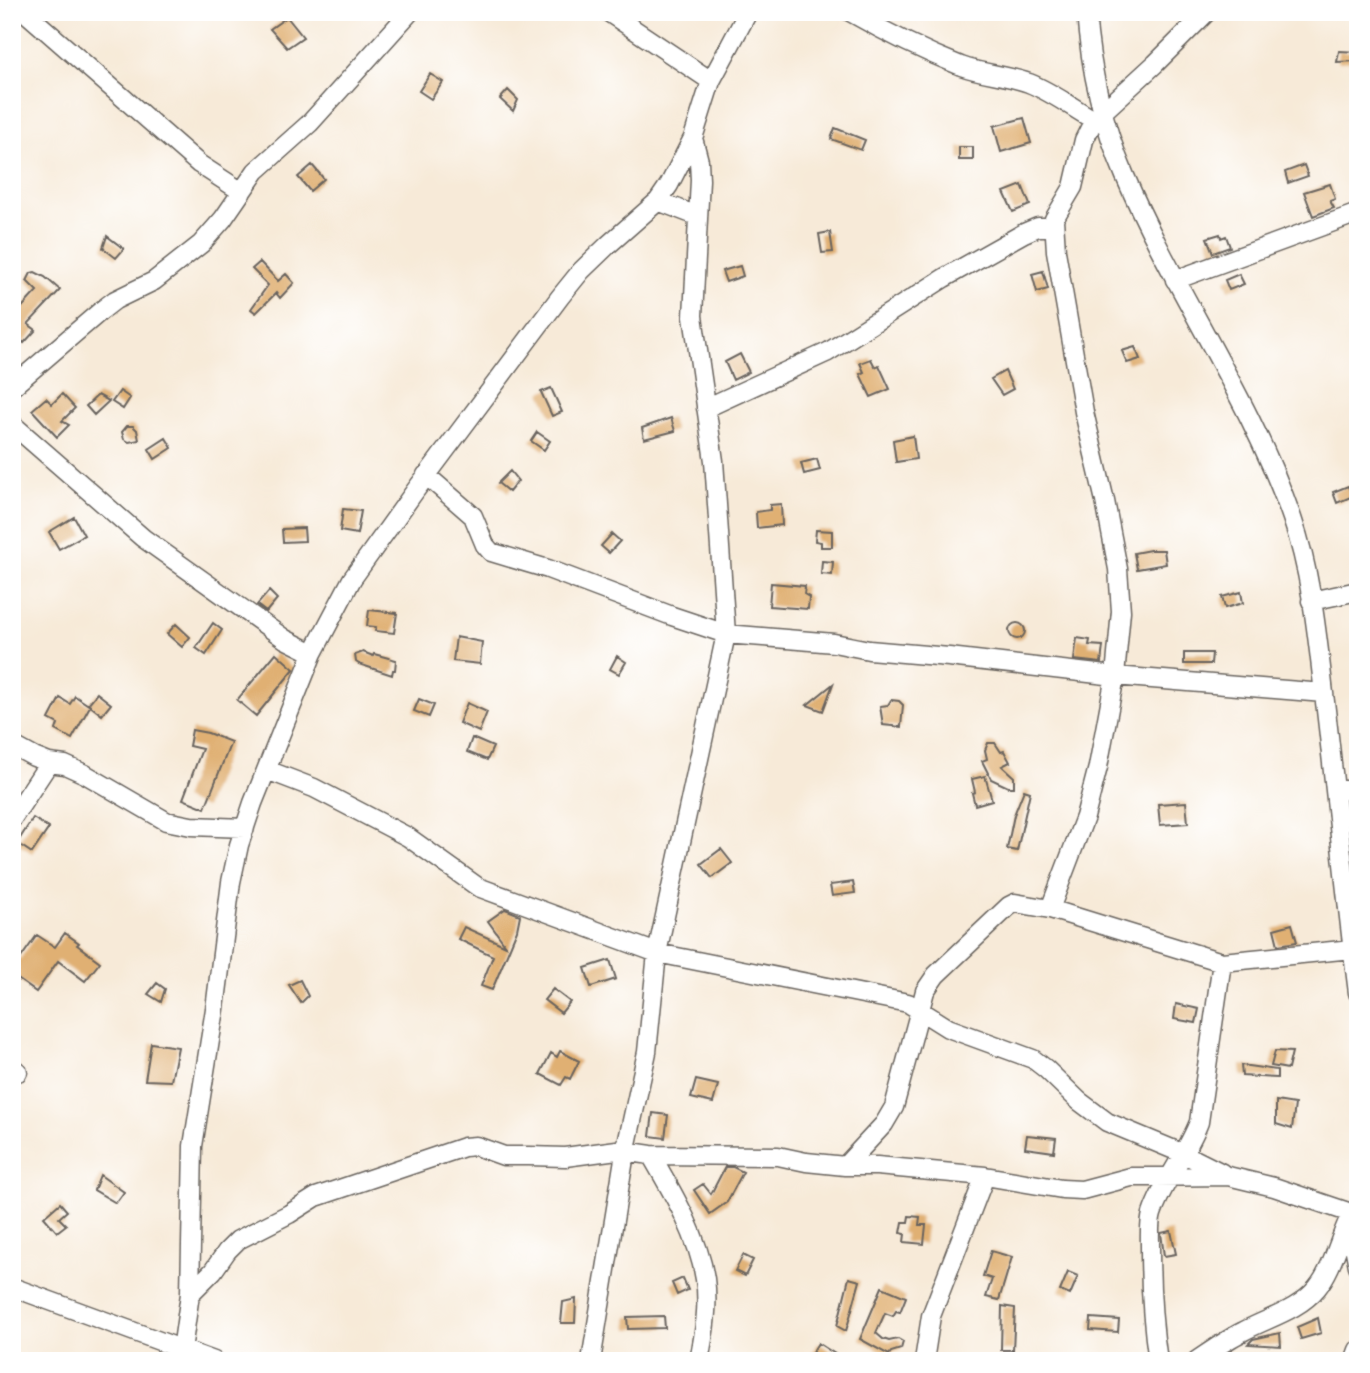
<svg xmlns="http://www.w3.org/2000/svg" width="1370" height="1373" viewBox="0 0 1370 1373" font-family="'Balsamiq Sans',sans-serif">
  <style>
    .building { fill: #e0b073 }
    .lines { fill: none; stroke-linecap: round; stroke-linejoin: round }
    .minor-casing { stroke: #69645e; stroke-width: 21 }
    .minor { stroke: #fff; stroke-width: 18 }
  </style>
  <rect width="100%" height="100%" fill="#fff"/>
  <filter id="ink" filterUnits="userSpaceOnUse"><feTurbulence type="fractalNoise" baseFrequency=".0143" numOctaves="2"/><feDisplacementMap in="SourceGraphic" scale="14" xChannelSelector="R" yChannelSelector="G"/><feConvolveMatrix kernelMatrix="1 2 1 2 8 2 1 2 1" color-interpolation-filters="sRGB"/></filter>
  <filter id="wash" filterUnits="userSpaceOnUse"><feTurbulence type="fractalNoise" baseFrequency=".00686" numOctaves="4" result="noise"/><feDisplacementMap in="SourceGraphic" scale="28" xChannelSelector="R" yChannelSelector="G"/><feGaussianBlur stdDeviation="1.57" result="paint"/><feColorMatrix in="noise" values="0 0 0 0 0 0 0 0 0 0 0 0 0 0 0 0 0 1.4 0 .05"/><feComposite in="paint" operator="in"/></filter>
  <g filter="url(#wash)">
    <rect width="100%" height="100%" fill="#f7ead8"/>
    <g id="blocks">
      <path class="building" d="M287 17 303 37 287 48 270 29Z
        M1339 51 1358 52V61L1337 62Z
        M430 74 443 82 431 99 419 91Z
        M508 90 518 100 513 111 500 99Z
        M1024 118 1031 143 1001 152 994 126Z
        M835 128 865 140 861 150 831 139Z
        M959 147H973V160H959Z
        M312 165 324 179 310 191 298 177Z
        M1304 165 1308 176 1288 183 1285 172Z
        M1330 184 1335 199 1330 201 1334 208 1313 216 1304 192Z
        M1022 185 1030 205 1013 212 1004 192Z
        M830 232 833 252 822 253 819 234Z
        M1220 234 1221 238 1226 236 1230 247 1213 253 1207 238Z
        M107 236 124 249 116 258 103 248Z
        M260 262 278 281 286 274 294 283 280 298 276 293 256 313 251 309 268 285 252 269Z
        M740 266 743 276 726 282 722 271Z
        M1043 271 1048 289 1037 292 1032 274Z
        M31 273 35 272 45 277 60 290 28 324 36 330 24 343 12 333V318L37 291 27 281Z
        M1239 274 1244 284 1229 290 1225 280Z
        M1135 347 1140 359 1127 363 1122 351Z
        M740 354 749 372 733 380 725 362Z
        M871 359 875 367 879 365 890 389 871 397 860 374 864 372 860 363Z
        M1005 371 1013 389 1002 395 991 379Z
        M551 388 562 412 552 416 541 392Z
        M120 391 130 398 123 409 112 402Z
        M62 394 75 408 62 421 69 425 57 437 32 410 46 398 52 404Z
        M98 395 109 401 94 415 86 406Z
        M671 418 675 431 644 439 642 428Z
        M127 426H133L137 430 139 440 129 442 124 439 122 432Z
        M537 432 550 441 544 450 531 441Z
        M913 436 916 459 896 462 893 440Z
        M166 438 172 448 155 459 149 449Z
        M817 459 820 470 804 474 801 463Z
        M510 471 518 481 509 492 498 483Z
        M1348 486 1353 496 1337 503 1333 492Z
        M781 504 782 525 757 528 756 512 770 510V505Z
        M343 509 361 511 357 534 340 531Z
        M74 517 84 535 59 549 49 532Z
        M304 528 305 541 283 542 282 529Z
        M816 530 832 531V547H821V542L815 541Z
        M612 534 620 541 609 553 601 546Z
        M1150 550H1164L1166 564 1137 569 1134 553Z
        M822 561 833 562 832 575 821 574Z
        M771 583 805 586 804 594 809 597 808 609 769 606Z
        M269 591 277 599 266 612 257 605Z
        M1241 592 1243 603 1225 608 1222 597Z
        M369 610 397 613 394 633 375 631 376 627 367 626Z
        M213 623 222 630 206 655 196 648Z
        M1009 631a8 8 0 1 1 16 0a8 8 0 1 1-16 0Z
        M176 624 190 637 182 647 167 634Z
        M456 637 482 642 480 664 453 661Z
        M1077 638 1090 640 1089 645 1103 646 1101 663 1074 660Z
        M363 652 373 656 374 654 396 660 395 670H393L392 675 359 664 356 662 355 655Z
        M276 653 294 669 256 716 237 700Z
        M1184 653H1212L1211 664H1184Z
        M617 656 626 662 619 674 610 669Z
        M833 684 823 711 807 705Z
        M97 693 111 704 102 715 88 704Z
        M75 696 90 706 72 739 56 730 58 724 49 719 60 698 70 704Z
        M419 699 434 705 429 717 414 711Z
        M891 700 899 701 903 705 901 727 883 725 880 706 888 705Z
        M467 703 487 712 479 732 459 723Z
        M192 730 208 733 231 742 205 808 183 799 202 749 189 746Z
        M472 738 493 747 487 760 467 752Z
        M988 743H995L1001 752 1004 751 1010 762 1002 766 1014 777V787H1008L991 779 982 761 987 759 985 750Z
        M985 776 992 800 975 805 972 793 975 792 972 779Z
        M1024 790 1030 792 1017 851 1007 849 1014 815Z
        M1186 802 1188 823 1160 825 1158 804Z
        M33 818 49 828 32 853 17 843Z
        M721 849 732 863 712 878 701 864Z
        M853 882 855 893 832 896 830 885Z
        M505 909 520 915 517 930 492 990 481 986 493 956 458 939 464 927 506 946 488 921Z
        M1292 924 1297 942 1278 945 1274 929Z
        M65 933 79 943 77 945 100 962 85 981 58 961 36 992 12 975V953L20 959 37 935 55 947Z
        M610 960 616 979 591 987 585 968Z
        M300 980 308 996 301 1003 289 985Z
        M157 983 165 989 161 1002 148 994Z
        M553 989 570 1002 561 1013 544 1000Z
        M1176 1004 1199 1009 1196 1023 1174 1019Z
        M151 1043 178 1047 171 1081 145 1080Z
        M560 1051 579 1061 570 1079 566 1077 561 1085 540 1074 551 1053 557 1057Z
        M1275 1051 1292 1052 1288 1069 1271 1066Z
        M1241 1065 1277 1070V1078L1242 1076Z
        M696 1080 718 1085 713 1103 691 1098Z
        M1276 1101 1295 1104 1292 1129 1276 1124Z
        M653 1113 668 1115 665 1138 650 1136Z
        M1027 1135 1056 1138 1054 1152 1025 1148Z
        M725 1167H733L743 1172 727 1202 710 1214 694 1190 703 1184 711 1194Z
        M100 1175 124 1192 116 1203 94 1190Z
        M60 1203 67 1211 59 1218 66 1225 57 1232 44 1217Z
        M909 1216 920 1217 919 1225H926L924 1244 904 1242 905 1234 901 1233 903 1222H908Z
        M1171 1231 1176 1254 1164 1256 1161 1233Z
        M991 1251 1012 1257 999 1300 986 1297 992 1279 983 1276Z
        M743 1255 753 1260 745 1276 735 1271Z
        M1068 1272 1078 1276 1070 1295 1060 1291Z
        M683 1278 688 1290 677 1295 672 1283Z
        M849 1278 860 1281 846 1331 837 1326Z
        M882 1287 906 1297 900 1312 896 1311 893 1316 885 1313 876 1333 883 1339 889 1341 898 1339 903 1342 901 1349 891 1352 889 1355 860 1339Z
        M576 1299 575 1323H561L563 1302Z
        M1002 1306 1015 1308 1013 1350H1001Z
        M664 1316 665 1328 628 1329 627 1317Z
        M1091 1318 1119 1320 1118 1332 1090 1330Z
        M1318 1318 1321 1333 1301 1339 1297 1327Z
        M1280 1333 1281 1346 1248 1344 1253 1339Z
        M818 1343 835 1354 831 1361H825L812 1353Z"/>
    </g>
  </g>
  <g filter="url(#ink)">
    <use href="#blocks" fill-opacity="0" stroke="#69645e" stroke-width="2"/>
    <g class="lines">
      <g class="minor-casing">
        <path id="minor" d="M25 12 199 164 242 192
          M608 12 711 81
          M850 12C885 32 923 51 961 66 983 74 1007 75 1029 83 1052 92 1073 108 1094 120
          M1086 12C1090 67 1103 125 1125 176 1175 293 1250 397 1292 518 1313 578 1318 646 1326 710 1337 804 1346 899 1358 993
          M1207 12 1155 64 1094 120 1084 140 1073 187 1054 219 1056 251 1084 412 1105 501 1118 569 1121 611 1115 676 1098 767 1085 817 1050 909 1222 962 1352 949
          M658 201 697 216
          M1175 280 1358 213
          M12 387 102 310 115 300 154 281 201 244 223 219 256 171 310 123 410 12
          M706 408 828 352 944 278 1024 233 1038 227H1053
          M12 424 143 538 285 639 313 653
          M426 475 473 516 485 545 491 552 548 569 672 616 726 634 834 643 869 650 949 657 1115 676 1324 693
          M1311 601 1358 591
          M12 745 34 757 49 763 65 765 85 774 166 821 191 826 245 828
          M267 770 314 788 408 837 478 887 657 953 908 1003 948 1028 1033 1059 1046 1069 1079 1101 1107 1122 1184 1154 1222 1173
          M1335 790H1358
          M12 819 49 763
          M12 1067 18 1072
          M651 1155C673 1193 698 1235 705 1279 709 1306 704 1335 699 1361
          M845 1166 884 1124 894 1107 925 991 936 975 1009 906 1015 903 1050 909
          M1348 1216 1358 1266
          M12 1287 214 1361
          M190 1294 213 1271 227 1251 238 1240 289 1214 316 1197 464 1147 476 1146 504 1156H529L565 1157 617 1150 651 1155 778 1156 806 1162 845 1166H877L985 1176 1062 1189 1082 1190 1131 1177 1228 1176 1274 1187 1348 1212 1358 1213
          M182 1350 190 1294 193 1146 215 1009 231 882 239 845 253 803 313 653 352 579 415 491 560 297 581 271 608 245 658 201 669 185 693 138 711 81 748 12
          M591 1361 625 1153 647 1052 657 953 726 634 714 461 693 316 700 180 699 161 693 138
          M924 1361 931 1316 985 1176
          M1158 1361C1152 1323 1150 1285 1150 1246 1150 1236 1149 1224 1152 1214 1163 1181 1187 1154 1199 1122L1222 962
          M1196 1361C1211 1351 1226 1340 1242 1332 1267 1318 1298 1311 1317 1288 1333 1268 1338 1242 1349 1219
          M1354 1361 1358 1350"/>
      </g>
      <use href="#minor" class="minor"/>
    </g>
  </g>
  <rect width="1370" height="1373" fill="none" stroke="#fff" stroke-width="42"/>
</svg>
